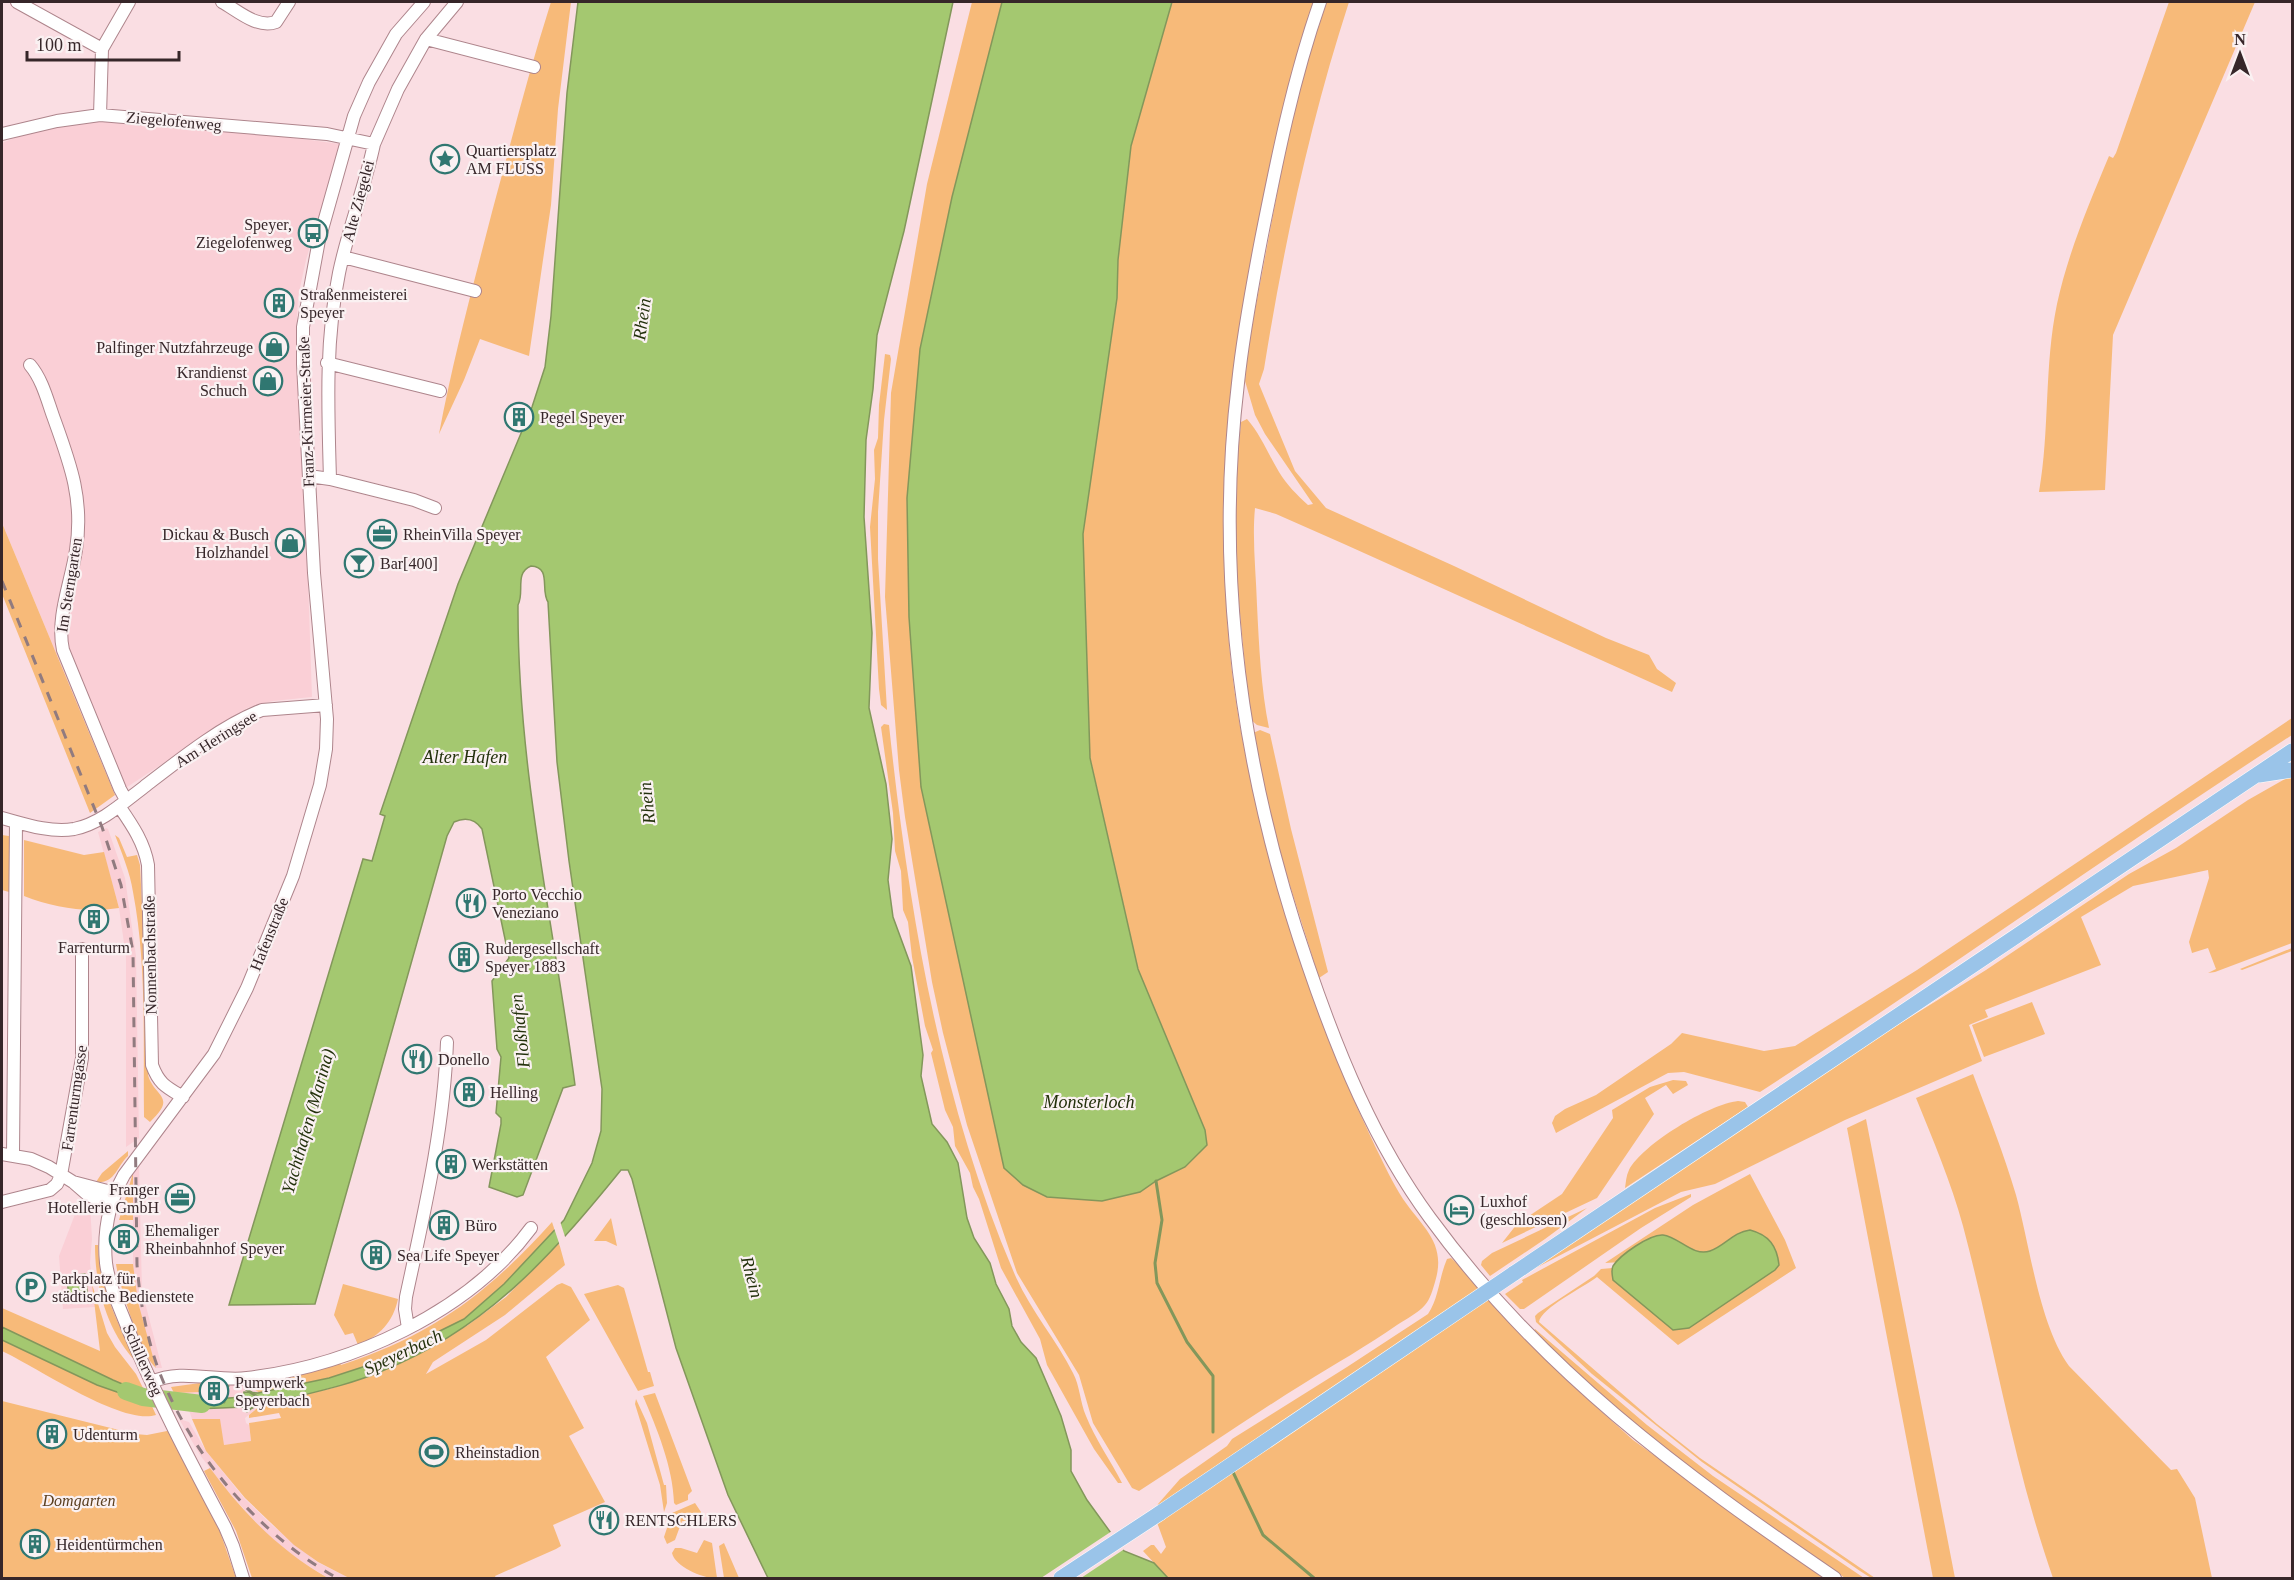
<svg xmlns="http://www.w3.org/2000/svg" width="2294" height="1580" viewBox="0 0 2294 1580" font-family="'Times New Roman',serif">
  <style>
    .built { fill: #facfd6 }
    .green { fill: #f7ba79 }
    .water { fill: #a4c870; stroke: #83975b; stroke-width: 1.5 }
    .pier { fill: #fadee3 }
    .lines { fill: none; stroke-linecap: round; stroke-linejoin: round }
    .stream { stroke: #83975b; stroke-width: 3 }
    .river { stroke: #a4c870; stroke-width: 18 }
    .minor-casing { stroke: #ae858c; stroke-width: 14 }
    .major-casing { stroke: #fff; stroke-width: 16 }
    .minor { stroke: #fff; stroke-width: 12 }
    .major { stroke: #9ac4e9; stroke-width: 15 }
    .rail { stroke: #917b7f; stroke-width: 3; stroke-dasharray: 10 10; stroke-linecap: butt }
    .major-bridge-casing { stroke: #fff; stroke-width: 16; stroke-linecap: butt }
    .major-bridge { stroke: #9ac4e9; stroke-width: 15 }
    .labels { text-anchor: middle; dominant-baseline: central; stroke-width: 4.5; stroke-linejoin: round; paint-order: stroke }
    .street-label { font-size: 16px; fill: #362629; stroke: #faf1f2 }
    .poi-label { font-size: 16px; fill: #362629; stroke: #faf1f2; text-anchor: start }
    .park-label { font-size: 16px; font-style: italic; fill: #5c4020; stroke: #faf1f2 }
    .water-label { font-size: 18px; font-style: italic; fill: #23310c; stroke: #faf1f2 }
  </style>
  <rect width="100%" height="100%" fill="#fadee3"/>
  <path class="built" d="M92 121 258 133 340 144 306 260 298 297 296 338 307 551 312 697 273 701 247 708 115 795 2 523V143L34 130Z
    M106 828 108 829 125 878 136 956 139 1138 126 1147V957L119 908 98 832Z
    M139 1165 142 1291 162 1368H156L147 1341 135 1288 133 1264V1173Z
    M79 1204 90 1205 92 1239 90 1263 95 1307 63 1309 59 1256Z
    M200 1383 228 1385 251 1383 249 1386 260 1393 261 1405 245 1418 246 1423 249 1425 251 1441 224 1445 192 1419 183 1392H199Z
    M179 1419 189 1422 206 1451 244 1498 272 1525 317 1562 349 1578H328L288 1553 264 1531 224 1487 200 1455Z"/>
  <path class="green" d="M551 2H571L558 109 551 205 529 356 480 339 464 380 439 434C453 359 473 286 492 212 511 142 529 71 551 2Z
    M972 2H1002L991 45 972 1014 1004 1168 1047 1197 1074 1198 1140 1192 1156 1181 1185 1167 1207 1145 1205 1130 1138 969 1090 757 1083 534 1117 298 1118 260 1131 146 1172 2H1314C1286 83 1269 166 1254 250 1225 413 1211 578 1243 742 1269 881 1314 1018 1375 1146 1384 1164 1392 1182 1403 1199 1423 1228 1447 1243 1435 1282 1433 1289 1430 1300 1425 1305 1418 1313 1406 1319 1397 1325 1367 1346 1335 1364 1303 1384 1248 1418 1194 1456 1139 1491L1132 1488 1093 1423 1079 1375 1017 1273 967 1125 943 1033 932 982 905 817 899 770 885 597 891 393 927 184Z
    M1326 2H1349C1310 122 1284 244 1264 369L1259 384 1295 471 1326 508 1454 566 1606 638 1649 655 1657 669 1676 683 1672 692 1344 544 1276 514 1255 508C1252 539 1256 573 1257 605 1259 646 1261 688 1269 728L1257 725 1250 719 1237 582 1235 485 1241 422 1247 419C1261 435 1268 454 1279 472 1287 485 1297 495 1308 505L1313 504 1265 434 1255 415 1245 381 1249 342 1283 162 1300 84Z
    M2169 2H2255L2113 335 2105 490 2039 492C2050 430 2044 366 2057 304 2068 253 2089 204 2109 156L2113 158 2116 153Z
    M885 354 890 355 891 359 884 420 878 512V559L887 710 881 705 879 689 870 527 875 479 874 450 878 438 879 405Z
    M2 523 115 795 90 813 2 594Z
    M2292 718V735C2113 851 1939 976 1760 1092L1684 1072 1668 1073 1556 1133 1552 1123 1555 1116 1565 1109 1596 1095 1671 1044 1682 1033 1764 1051 1795 1046 1917 970Z
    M884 724 889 725C909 912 940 1101 1015 1275 1030 1310 1056 1339 1073 1373 1080 1386 1080 1402 1086 1416 1095 1439 1111 1461 1122 1483H1118L1094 1449 1047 1365 1040 1339 1001 1268 979 1199 973 1187 970 1173 955 1146 953 1127 945 1110 931 1053 933 1050 925 1026 912 957 908 922 903 910 901 871 895 851 893 813 881 727Z
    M1260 730 1270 734 1291 829 1328 972 1319 978 1277 844 1253 733Z
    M2292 775V943L2215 972 2208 973 2216 969 2208 948 2192 953 2189 942 2209 878 2208 870 2133 886 2081 917 2101 965 1985 1010 1988 1017 1969 1025 1982 1061 1845 1120 1715 1184 1681 1192 1530 1271 1880 1036 1986 970 2129 874 2176 848 2248 800Z
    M2 835 9 836V892L2 890Z
    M115 835 119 838 127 857 137 855 140 865 148 1023V1075C154 1097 178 1096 150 1122L144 1117C143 1042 147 965 133 892 130 872 122 854 115 835Z
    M24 840 84 855 104 852 119 908C86 913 55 908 24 896Z
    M2292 948V951L2242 970 2240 969Z
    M2032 1002 2045 1034 1984 1057 1972 1025Z
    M1973 1074C1988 1114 2004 1154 2016 1195 2030 1246 2039 1324 2069 1366L2171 1470 2177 1469 2195 1498 2212 1578H2053C2013 1464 1994 1343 1963 1226 1951 1182 1933 1140 1916 1098Z
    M1673 1080 1686 1081 1688 1085 1673 1094 1666 1085 1645 1098 1654 1114 1597 1198 1502 1243 1517 1224 1562 1194 1613 1118 1612 1110 1650 1087Z
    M1738 1101 1745 1102 1748 1107 1625 1188C1626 1182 1626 1176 1629 1170 1643 1144 1709 1104 1738 1101Z
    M1866 1119 1955 1578H1933L1847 1128Z
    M128 1151V1156C117 1166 115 1184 96 1182L102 1173Z
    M133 1173V1220H119Z
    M1750 1174 1785 1240 1796 1268 1678 1345 1597 1277C1584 1287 1541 1308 1539 1322L1657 1424 1700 1458 1875 1578H1871L1860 1571 1702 1462 1592 1374 1536 1322 1535 1316 1538 1313 1594 1276 1601 1269 1624 1267 1621 1262 1605 1263 1693 1205Z
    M1691 1194V1197L1641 1228 1524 1309H1520L1505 1294 1523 1282 1522 1280 1655 1208Z
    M1587 1208 1545 1239 1490 1276 1481 1265 1482 1261 1492 1253Z
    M611 1218 617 1246 606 1241H594Z
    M552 1222 555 1231 504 1284 464 1319 375 1363 329 1378 260 1393 249 1386 251 1383 340 1363 341 1365C433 1335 488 1293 552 1222Z
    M559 1243 565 1265 505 1315 433 1362 426 1374 486 1340 557 1285 562 1283 571 1287 590 1320 546 1357 584 1428 569 1436 605 1502 553 1525 561 1546 556 1549 495 1576 496 1578H349L318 1562 294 1545 245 1498 206 1451 192 1419H220L224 1445 251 1441 249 1423 281 1418 279 1413 249 1418V1415L261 1405 333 1388 383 1371 429 1348 468 1325 506 1297Z
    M95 1245H98C99 1288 119 1326 138 1364 107 1332 95 1287 95 1245Z
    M1451 1258 1467 1273 1502 1315 1561 1375 1633 1440 1825 1578H1168L1143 1551 1151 1545H1154L1161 1554 1166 1547 1155 1517 1158 1504 1180 1479 1227 1446 1232 1439 1347 1367 1428 1314C1439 1298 1439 1277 1447 1259Z
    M116 1264H133L138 1302 156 1368C141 1356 119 1284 116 1264Z
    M92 1284 107 1333 115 1347 136 1374 146 1394 113 1380 2 1327V1308L100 1351Z
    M343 1284 398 1299C393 1322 380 1336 358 1345L353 1333 345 1335 334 1315Z
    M618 1285 624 1288 648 1372H650L654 1386 638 1391 584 1294Z
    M1535 1329 1647 1425 1713 1476 1864 1578H1845L1697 1475 1582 1380 1534 1331Z
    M2 1340 97 1385 151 1404 156 1415C122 1426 35 1366 2 1351Z
    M200 1383V1392L174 1393 171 1387Z
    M655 1393 692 1491 688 1495V1500L676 1505 674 1503C673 1467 657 1429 643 1396Z
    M636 1399 647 1423 664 1485H666L667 1503 664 1512 660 1485 635 1404Z
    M2 1401 135 1434 147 1435 172 1430 219 1529 236 1578H2Z
    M210 1468C242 1512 280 1551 328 1578H252L236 1531 204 1471Z
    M695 1503 701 1512 698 1525 682 1521 675 1540 667 1544 664 1537 672 1513Z
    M704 1540 712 1543 717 1578C704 1579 675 1567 672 1553L675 1548H681L697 1553Z
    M724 1543 739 1578H724L719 1546Z"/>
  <path class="water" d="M578 2H953L904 231 877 335 873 389 866 440 864 517 872 633 869 708 886 784 892 839 888 880 893 917 911 966 923 1055 921 1076 932 1124 947 1142 958 1163 967 1218 974 1238 990 1263 996 1284 1009 1309 1012 1326 1021 1342 1036 1358 1061 1416 1071 1450V1471L1087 1500 1124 1551 1154 1563 1168 1578H768L728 1495 676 1348 632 1179 628 1170H621C552 1255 487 1329 382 1371 354 1383 324 1390 295 1397 279 1401 262 1404 246 1410L245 1407 195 1409 182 1408 177 1399 200 1400 243 1397 244 1392 258 1393 329 1378 375 1363 464 1319 504 1284 564 1220 592 1163 601 1131 602 1089 569 861 557 762 548 602C540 590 552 567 531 566 514 573 525 592 518 605 517 766 554 926 575 1085L563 1088 523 1195 517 1197 489 1187 501 1124V1118L496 1113 501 1057 497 1049 492 981 509 958 482 829C475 819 465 817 454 822L447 836 315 1304 229 1305 363 859 372 861 385 816 380 814 458 584 532 407 545 367 551 316 567 93Z
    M1002 2H1172L1131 146 1118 260 1117 298 1083 534 1090 758 1138 969 1205 1130 1207 1145 1185 1167 1156 1181 1140 1192 1102 1201 1047 1197 1023 1185 1004 1168 921 787 909 617 907 498 920 349 952 197Z
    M1750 1230C1769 1235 1777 1246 1779 1265L1775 1270 1689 1328 1673 1330 1613 1280C1612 1275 1611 1270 1613 1266 1620 1255 1650 1234 1663 1235 1679 1237 1693 1257 1710 1251 1725 1246 1733 1232 1750 1230Z
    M85 1274 88 1299 69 1301 67 1276Z
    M2 1327 113 1380 146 1394 151 1404 97 1385 2 1340Z"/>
  <path class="pier" d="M560 1221 566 1240 560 1246 554 1228Z
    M1112 1531 1126 1548 1081 1578H1041Z"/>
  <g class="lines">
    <path class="stream" d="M1156 1181 1162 1220 1155 1263 1157 1283 1187 1342 1213 1376V1432
      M203 1385 228 1386
      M246 1389 256 1396
      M202 1402 203 1393
      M224 1402 225 1394
      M207 1403 208 1393
      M212 1403 213 1393
      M217 1403V1394
      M221 1403 222 1394
      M247 1411 257 1403
      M1232 1470 1263 1535 1314 1578"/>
    <path class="river" d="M126 1391 143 1397 202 1404"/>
    <g class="minor-casing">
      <path id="minor" d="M17 2 102 49
        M222 2C237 10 257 29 276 22L289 2
        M1320 2C1293 79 1277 159 1261 240 1252 287 1243 335 1238 383 1214 582 1243 776 1308 965 1338 1053 1374 1142 1430 1218 1541 1370 1681 1473 1835 1578
        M426 39 534 67
        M100 115 102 49 129 2
        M2 134 57 121 100 115 327 134 374 144 398 89 426 39 457 2
        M343 257 475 291
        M327 363 440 391
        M30 365C42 379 47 399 53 416 70 463 84 499 76 550 71 583 56 617 63 650L120 789 126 800
        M309 476 330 479 414 500 435 508
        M330 479C328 409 325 341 339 273 348 229 365 187 374 144
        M119 806C132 825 144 842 148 865L152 1065C159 1084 166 1087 183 1097
        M2 818C24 824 50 833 74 829 100 824 123 803 144 787 179 760 221 726 262 710L326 705
        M2 1154 31 1159 49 1167 73 1182 88 1195 111 1205
        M13 1155 16 822
        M73 1182 115 1193
        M2 1202 50 1190 57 1184 61 1175 82 1058V949
        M408 1328 405 1309 406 1297C424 1213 444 1129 447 1042
        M152 1382C181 1368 216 1382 247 1378 350 1366 468 1313 531 1228
        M243 1578 233 1546 225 1527C191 1463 156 1397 128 1329 120 1308 109 1286 106 1263 103 1232 109 1202 124 1175L214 1054 247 988 293 876 320 785 326 749 327 719 314 573 303 364V327L319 240 354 116 369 82 396 34 424 2"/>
    </g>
    <g class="major-casing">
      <path id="major" d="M2259 775 2292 770
        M1513 1274 2292 751
        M1061 1578 1160 1513"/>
    </g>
    <use href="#minor" class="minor"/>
    <use href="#major" class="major"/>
    <path class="rail" d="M2 581 102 827 121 885 133 952 137 1265C140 1302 147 1341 161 1376 194 1459 260 1535 337 1578"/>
    <g class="major-bridge-casing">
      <path id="major-bridge" d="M1160 1513 1513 1274"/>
    </g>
    <use href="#major-bridge" class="major-bridge"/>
  </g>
  <defs>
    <g id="sight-ring" transform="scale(1.5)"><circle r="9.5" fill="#faf1f2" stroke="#307771" stroke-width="1.5"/><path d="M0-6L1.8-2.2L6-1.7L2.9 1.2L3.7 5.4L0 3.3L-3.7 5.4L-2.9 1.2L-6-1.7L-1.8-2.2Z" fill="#307771"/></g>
    <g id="bus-ring" transform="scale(1.5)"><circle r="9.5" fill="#faf1f2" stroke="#307771" stroke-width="1.5"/><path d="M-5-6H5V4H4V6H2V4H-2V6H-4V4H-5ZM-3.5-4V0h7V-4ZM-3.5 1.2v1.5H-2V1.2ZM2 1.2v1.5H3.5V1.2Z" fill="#307771"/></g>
    <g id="building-ring" transform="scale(1.5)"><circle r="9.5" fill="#faf1f2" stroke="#307771" stroke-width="1.5"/><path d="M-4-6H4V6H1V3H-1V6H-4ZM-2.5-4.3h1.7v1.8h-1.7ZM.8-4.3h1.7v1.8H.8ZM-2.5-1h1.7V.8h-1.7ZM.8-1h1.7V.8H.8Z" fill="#307771"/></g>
    <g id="shop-ring" transform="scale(1.5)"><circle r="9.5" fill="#faf1f2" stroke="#307771" stroke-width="1.5"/><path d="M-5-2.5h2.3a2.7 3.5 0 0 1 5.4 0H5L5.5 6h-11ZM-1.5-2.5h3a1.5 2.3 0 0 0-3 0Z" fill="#307771"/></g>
    <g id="office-ring" transform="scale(1.5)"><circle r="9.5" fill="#faf1f2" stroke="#307771" stroke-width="1.5"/><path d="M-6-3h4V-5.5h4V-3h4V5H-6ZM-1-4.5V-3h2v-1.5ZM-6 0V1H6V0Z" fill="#307771"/></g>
    <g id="bar-ring" transform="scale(1.5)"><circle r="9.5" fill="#faf1f2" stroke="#307771" stroke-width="1.5"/><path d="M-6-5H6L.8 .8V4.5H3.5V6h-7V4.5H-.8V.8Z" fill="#307771"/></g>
    <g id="restaurant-ring" transform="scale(1.5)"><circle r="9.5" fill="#faf1f2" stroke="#307771" stroke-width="1.5"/><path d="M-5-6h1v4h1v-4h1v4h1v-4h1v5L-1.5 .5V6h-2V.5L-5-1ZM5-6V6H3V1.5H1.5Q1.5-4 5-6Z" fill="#307771"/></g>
    <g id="hotel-ring" transform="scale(1.5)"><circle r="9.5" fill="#faf1f2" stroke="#307771" stroke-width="1.5"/><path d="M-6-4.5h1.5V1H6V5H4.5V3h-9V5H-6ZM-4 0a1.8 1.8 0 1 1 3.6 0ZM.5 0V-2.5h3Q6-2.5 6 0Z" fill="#307771"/></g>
    <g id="parking-ring" transform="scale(1.5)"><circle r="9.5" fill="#faf1f2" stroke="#307771" stroke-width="1.5"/><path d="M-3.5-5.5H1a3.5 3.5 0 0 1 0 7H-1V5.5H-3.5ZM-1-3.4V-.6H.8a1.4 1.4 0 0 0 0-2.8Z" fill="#307771"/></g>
    <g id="stadium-ring" transform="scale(1.5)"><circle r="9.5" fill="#faf1f2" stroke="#307771" stroke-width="1.5"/><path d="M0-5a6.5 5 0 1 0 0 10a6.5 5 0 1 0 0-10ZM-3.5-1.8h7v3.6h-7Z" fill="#307771"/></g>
  </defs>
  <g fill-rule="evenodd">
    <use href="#sight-ring" x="445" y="159"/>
    <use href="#bus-ring" x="313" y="233"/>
    <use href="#building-ring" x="279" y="303"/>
    <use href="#shop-ring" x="274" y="347"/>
    <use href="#shop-ring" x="268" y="381"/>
    <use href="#building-ring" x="519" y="417"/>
    <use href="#office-ring" x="382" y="534"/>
    <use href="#shop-ring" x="290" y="543"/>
    <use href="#bar-ring" x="359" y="563"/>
    <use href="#restaurant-ring" x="471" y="903"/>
    <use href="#building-ring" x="94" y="919"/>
    <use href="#building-ring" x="464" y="957"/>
    <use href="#restaurant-ring" x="417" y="1059"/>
    <use href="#building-ring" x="469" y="1092"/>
    <use href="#building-ring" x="451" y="1164"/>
    <use href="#office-ring" x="180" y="1198"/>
    <use href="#hotel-ring" x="1459" y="1210"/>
    <use href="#building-ring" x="444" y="1225"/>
    <use href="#building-ring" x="124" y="1239"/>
    <use href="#building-ring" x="376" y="1255"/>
    <use href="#parking-ring" x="31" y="1287"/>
    <use href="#building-ring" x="214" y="1391"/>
    <use href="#building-ring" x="52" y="1434"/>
    <use href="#stadium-ring" x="434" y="1452"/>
    <use href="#restaurant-ring" x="604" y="1520"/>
    <use href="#building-ring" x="35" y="1544"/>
  </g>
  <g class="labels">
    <g class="street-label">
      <text transform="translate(174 121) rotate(5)">Ziegelofenweg</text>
      <text transform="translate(358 201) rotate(-75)">Alte Ziegelei</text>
      <text transform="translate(306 412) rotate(-92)">Franz-Kirrmeier-Straße</text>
      <text transform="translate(69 585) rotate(-81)">Im Sterngarten</text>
      <text transform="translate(216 739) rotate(-32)">Am Heringsee</text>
      <text transform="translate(269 934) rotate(-68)">Hafenstraße</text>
      <text transform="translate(150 955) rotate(-91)">Nonnenbachstraße</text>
      <text transform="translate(74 1098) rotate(-82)">Farrenturmgasse</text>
      <text transform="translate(143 1360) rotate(66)">Schillerweg</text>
    </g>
    <g class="poi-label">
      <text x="466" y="150">Quartiersplatz<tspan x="466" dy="18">AM FLUSS</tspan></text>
      <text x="292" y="224" text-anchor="end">Speyer,<tspan x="292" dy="18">Ziegelofenweg</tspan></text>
      <text x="300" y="294">Straßenmeisterei<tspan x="300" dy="18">Speyer</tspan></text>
      <text x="253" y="347" text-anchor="end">Palfinger Nutzfahrzeuge</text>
      <text x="247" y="372" text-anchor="end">Krandienst<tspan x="247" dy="18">Schuch</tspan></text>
      <text x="540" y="417">Pegel Speyer</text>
      <text x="269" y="534" text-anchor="end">Dickau &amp; Busch<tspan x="269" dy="18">Holzhandel</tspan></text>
      <text x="403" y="534">RheinVilla Speyer</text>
      <text x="380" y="563">Bar[400]</text>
      <text x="492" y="894">Porto Vecchio<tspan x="492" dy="18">Veneziano</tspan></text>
      <text x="94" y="947" text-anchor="middle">Farrenturm</text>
      <text x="485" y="948">Rudergesellschaft<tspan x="485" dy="18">Speyer 1883</tspan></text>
      <text x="438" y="1059">Donello</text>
      <text x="490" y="1092">Helling</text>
      <text x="472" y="1164">Werkstätten</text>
      <text x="159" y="1189" text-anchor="end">Franger<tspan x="159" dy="18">Hotellerie GmbH</tspan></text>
      <text x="1480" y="1201">Luxhof<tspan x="1480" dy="18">(geschlossen)</tspan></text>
      <text x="465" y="1225">Büro</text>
      <text x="145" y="1230">Ehemaliger<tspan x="145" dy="18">Rheinbahnhof Speyer</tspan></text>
      <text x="397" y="1255">Sea Life Speyer</text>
      <text x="52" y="1278">Parkplatz für<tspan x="52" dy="18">städtische Bedienstete</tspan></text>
      <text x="235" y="1382">Pumpwerk<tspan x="235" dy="18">Speyerbach</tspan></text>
      <text x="73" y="1434">Udenturm</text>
      <text x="455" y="1452">Rheinstadion</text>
      <text x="625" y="1520">RENTSCHLERS</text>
      <text x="56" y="1544">Heidentürmchen</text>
    </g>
    <g class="park-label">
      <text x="79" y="1500">Domgarten</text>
    </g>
    <g class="water-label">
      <text transform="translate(642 319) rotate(-82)">Rhein</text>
      <text x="465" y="757">Alter Hafen</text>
      <text transform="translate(647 803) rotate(-96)">Rhein</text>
      <text transform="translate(520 1031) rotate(-96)">Floßhafen</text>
      <text x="1089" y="1102">Monsterloch</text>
      <text transform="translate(308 1121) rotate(-74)">Yachthafen (Marina)</text>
      <text transform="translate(752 1277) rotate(75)">Rhein</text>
      <text transform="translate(403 1352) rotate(-25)">Speyerbach</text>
    </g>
  </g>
  <rect width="2294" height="1580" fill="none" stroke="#362629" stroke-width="6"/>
  <g transform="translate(2240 54)" stroke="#faf1f2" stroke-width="4.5" paint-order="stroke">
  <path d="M0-4.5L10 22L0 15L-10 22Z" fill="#362629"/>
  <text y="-9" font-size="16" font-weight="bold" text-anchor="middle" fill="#362629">N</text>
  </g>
  <path d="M27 51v9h152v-9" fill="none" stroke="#362629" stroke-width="3"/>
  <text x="36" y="51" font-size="18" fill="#362629" stroke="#faf1f2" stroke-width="4.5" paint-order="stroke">100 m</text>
</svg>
